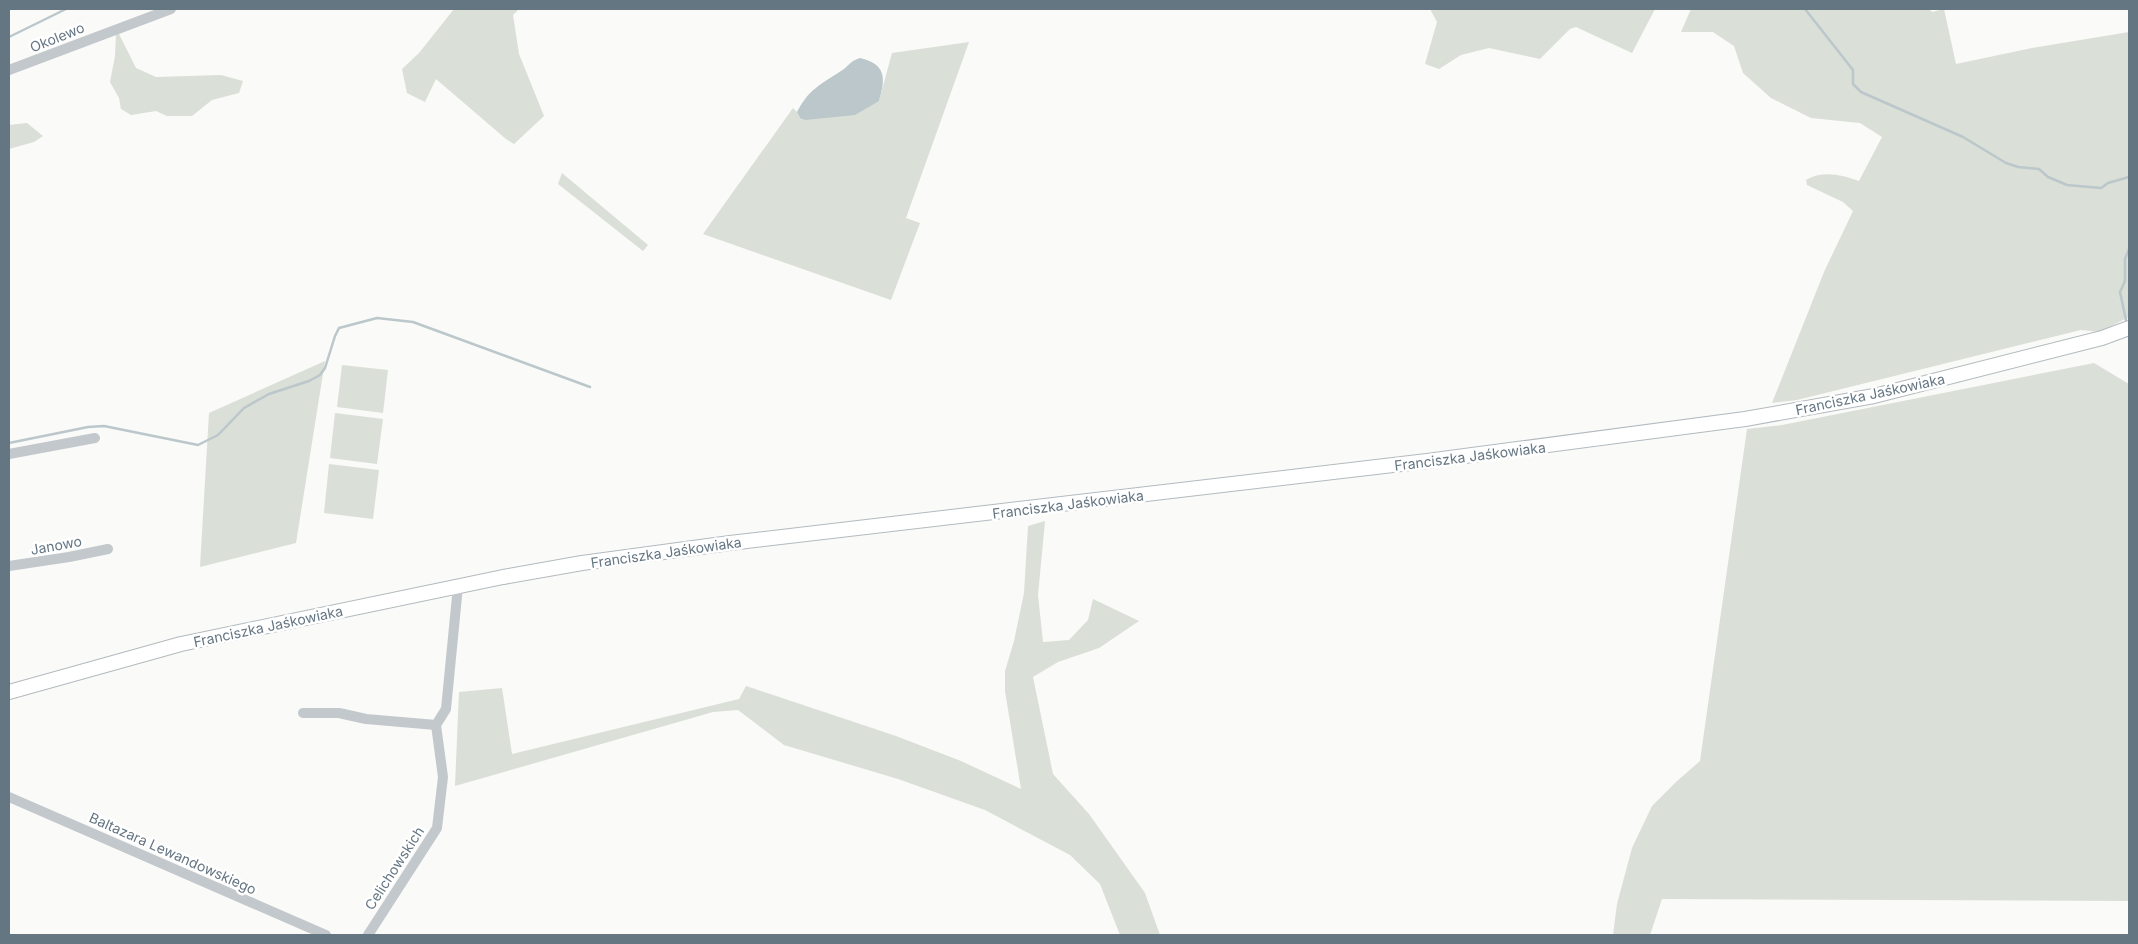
<svg xmlns="http://www.w3.org/2000/svg" width="2138" height="944" viewBox="0 0 2138 944" font-family="Inter,sans-serif">
  <style>
    .green { fill: #dadfd7 }
    .water { fill: #bbc7cb }
    .lines { fill: none; stroke-linecap: round; stroke-linejoin: round }
    .stream { stroke: #bbc7cb; stroke-width: 2.5 }
    .secondary-casing { stroke: #b3babf; stroke-width: 16 }
    .street { stroke: #c3c8cc; stroke-width: 10 }
    .secondary { stroke: #fff; stroke-width: 14 }
    .labels { text-anchor: middle; dominant-baseline: central; stroke-width: 5; stroke-linejoin: round; paint-order: stroke }
    .street-label { font-size: 14px; fill: #657683; stroke: #fff }
  </style>
  <rect width="100%" height="100%" fill="#fafaf8"/>
  <path class="green" d="M454 9H519L513 15 519 54 544 116 514 144 506 139 436 79 425 102 407 93 402 69 419 53Z
    M1430 9H1655L1632 53 1576 27 1570 29 1540 59 1489 48 1461 55 1439 69 1425 64 1437 22Z
    M1691 9H1929L1932 12 1944 9 1956 64 2032 48 2129 32V317L2100 332 2081 330 1797 400 1772 403 1824 272 1853 211 1843 202 1807 185 1806 180C1823 170 1842 175 1859 181L1882 137 1860 123 1811 118 1771 98 1743 73 1734 46 1713 32H1681Z
    M118 32 136 68 156 77 221 75 243 81 239 93 212 100 192 116H167L156 111 131 115 121 109 119 98 110 82 115 56 116 33Z
    M969 42 906 218 920 223 891 300 703 234 793 108 797 112 800 118 879 101 892 53Z
    M27 123 43 136 34 142 9 149V125Z
    M562 173 648 245 643 251 558 184Z
    M325 361 296 543 200 567 209 413Z
    M2094 363 2129 384V901L1662 899 1650 935H1613L1617 904 1632 848 1652 806 1676 782 1700 761 1747 429 1782 425Z
    M342 365 388 370 383 413 337 407Z
    M335 413 383 419 377 464 330 458Z
    M329 464 379 470 373 519 324 513Z
    M1045 521 1038 595 1043 642 1069 640 1088 620 1093 599 1139 621 1099 648 1058 662 1033 677 1053 774 1089 814 1145 893 1160 935H1120L1100 884 1070 855 985 810 898 779 784 745 738 710 713 712 455 786 459 692 502 688 512 754 739 699 746 686 896 736 961 761 1021 789 1005 691V671L1014 641 1024 593 1028 526Z"/>
  <path class="water" d="M860 58C886 64 886 78 879 101L855 115 805 120 800 118 797 112C809 89 820 85 841 71 849 66 850 61 860 58Z"/>
  <g class="lines">
    <path class="stream" d="M1805 9 1853 70V84L1861 92 1963 137 2006 163 2018 167 2039 169 2048 177 2067 185 2101 188 2108 183 2129 177
      M9 37 66 9
      M2126 320 2120 292 2125 281V259L2129 249
      M9 443 88 427 104 426 198 445 218 435 244 408 269 394 309 381 320 375 325 368 335 336 339 328 377 318 413 322 590 387"/>
    <g class="secondary-casing">
      <path id="secondary" d="M9 692 181 644 503 577 582 563 730 543 1427 461 1745 419 1874 396 2102 338 2129 328"/>
    </g>
    <path class="street" d="M9 70 171 9
      M9 454 95 438
      M9 566 69 557 108 549
      M303 713H339L366 719 436 725
      M9 797 326 935
      M368 935 437 828 443 777 436 725 446 709 458 586"/>
    <use href="#secondary" class="secondary"/>
  </g>
  <g class="labels">
    <g class="street-label">
      <text transform="translate(57 37) rotate(-22)">Okolewo</text>
      <text transform="translate(1870 394) rotate(-12)">Franciszka Jaśkowiaka</text>
      <text transform="translate(1470 456) rotate(-7)">Franciszka Jaśkowiaka</text>
      <text transform="translate(1068 504) rotate(-7)">Franciszka Jaśkowiaka</text>
      <text transform="translate(56 545) rotate(-10)">Janowo</text>
      <text transform="translate(666 552) rotate(-8)">Franciszka Jaśkowiaka</text>
      <text transform="translate(268 626) rotate(-12)">Franciszka Jaśkowiaka</text>
      <text transform="translate(173 853) rotate(24)">Baltazara Lewandowskiego</text>
      <text transform="translate(394 868) rotate(-57)">Celichowskich</text>
    </g>
  </g>
  <rect width="2138" height="944" fill="none" stroke="#657683" stroke-width="20"/>
</svg>
